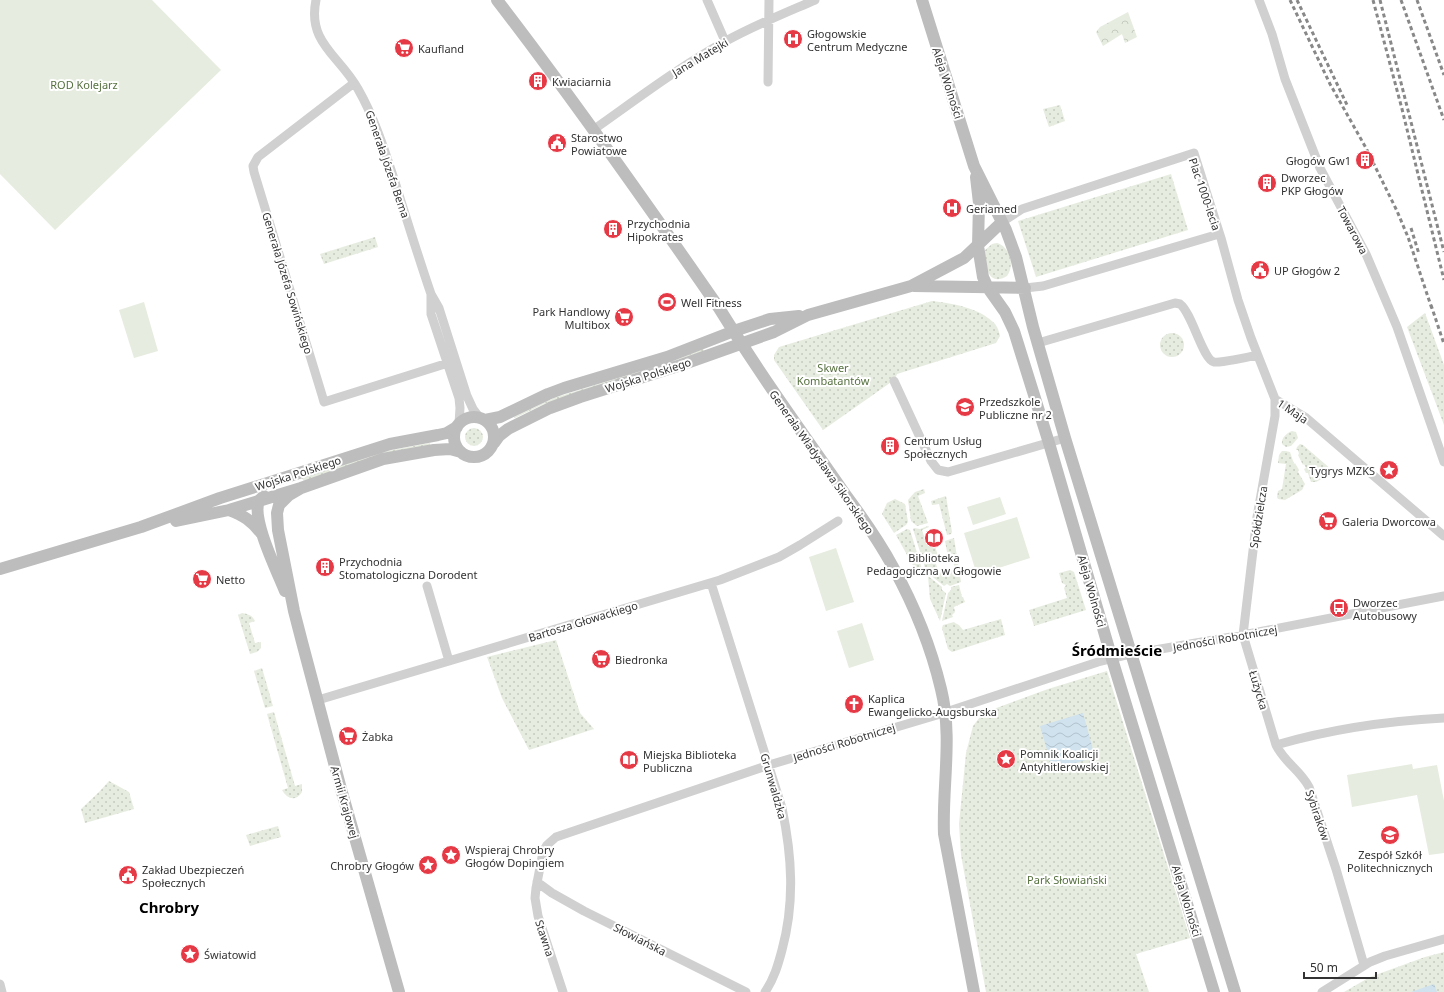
<svg xmlns="http://www.w3.org/2000/svg" width="1444" height="992" viewBox="0 0 1444 992" font-family="'Noto Sans',sans-serif">
  <style>
    .grass { fill: url(#grass-dots) }
    .forest { fill: url(#forest-crowns) }
    .garden { fill: #e6ecdf }
    .water { fill: url(#water-waves) }
    .lines { fill: none; stroke-linecap: round; stroke-linejoin: round }
    .street { stroke: #d0d0d0; stroke-width: 9 }
    .secondary { stroke: #bdbdbd; stroke-width: 12 }
    .rail { stroke: #888; stroke-width: 3; stroke-dasharray: 4 3; stroke-linecap: butt }
    .labels { text-anchor: middle; dominant-baseline: central; stroke-width: 4; stroke-linejoin: round; paint-order: stroke }
    .poi-label { font-size: 11px; fill: #333; stroke: #fff; text-anchor: start }
    .street-label { font-size: 11px; fill: #333; stroke: #fff }
    .park-label { font-size: 11px; fill: #56703f; stroke: #fff }
    .district-label { font-size: 15px; font-weight: bold; fill: #000; stroke: #fff }
  </style>
  <defs>
    <pattern id="grass-dots" width="8" height="8" patternUnits="userSpaceOnUse"><rect width="8" height="8" fill="#e6ecdf"/><path d="M2 2h.1M6 6h.1" fill="none" stroke="#c6cbc0" stroke-width="1.8" stroke-linecap="round"/></pattern>
    <pattern id="forest-crowns" width="20" height="18" patternUnits="userSpaceOnUse"><rect width="20" height="18" fill="#e6ecdf"/><path d="M2 6a3 3 0 1 1 6 0M12 15a3 3 0 1 1 6 0" fill="none" stroke="#c6cbc0"/></pattern>
    <pattern id="water-waves" width="16" height="10" patternUnits="userSpaceOnUse"><rect width="16" height="10" fill="#cfe2ee"/><path d="M0 5q4-4 8 0t8 0" fill="none" stroke="#b2c2cd"/></pattern>
  </defs>
  <rect width="100%" height="100%" fill="#fff"/>
  <path class="grass" d="M1060 105 1065 121 1049 127 1043 109Z
    M1171 174 1188 230 1036 277 1018 221Z
    M375 237 378 247 324 264 320 254Z
    M997 243C1010 247 1015 265 1007 276 987 288 986 264 984 251L992 244Z
    M932 301C951 303 979 308 993 322 997 325 999 331 1000 336L996 343 897 374 895 379 887 385 823 430 774 360V355L779 347Z
    M1425 313 1444 365V425L1407 327Z
    M1160 345a12 12 0 1 1 24 0a12 12 0 1 1-24 0Z
    M703 349 704 351 544 404 515 418 514 417 554 398 675 360Z
    M465 437a9 9 0 1 1 18 0a9 9 0 1 1-18 0Z
    M1292 431 1296 432 1298 438 1291 446 1286 447 1282 444C1281 438 1287 433 1292 431Z
    M430 443V445L304 482 302 478 382 452Z
    M1300 444 1303 445 1332 470V473L1316 482H1311L1308 473H1306L1304 469 1306 468 1304 464 1303 465 1298 455 1299 454 1298 450H1296L1297 447Z
    M1282 451H1285L1290 452 1294 464 1295 463 1299 470 1298 472 1305 484 1302 490 1285 500 1278 499 1277 497 1278 491 1282 489 1286 464 1278 463 1279 455Z
    M924 489 925 493 918 496 928 523 917 526 911 521 908 500 915 492Z
    M946 496 952 532 951 534 947 535 939 504 932 505 931 501Z
    M895 499 905 504 908 522 906 525 894 533 882 514 887 503Z
    M928 526 929 527 922 530 926 542 933 540 939 559 935 561 939 573 955 568 951 556 948 557 945 541 954 538 961 582 950 586 947 584 944 586 929 574 928 570 925 568 913 529 914 528 920 529Z
    M907 529 910 530 922 569 920 571H916L896 535Z
    M1070 570 1074 572 1086 610 1034 626 1029 610 1067 598 1064 588 1066 585 1062 583 1059 573Z
    M928 576 942 587V590L946 593 940 621 930 599Z
    M959 585 962 597H963L965 602 954 607 955 612 952 615 953 617 942 621 948 593 951 590V587Z
    M242 613C248 614 252 615 255 621L249 623 255 643 261 642V648L257 652 250 654 238 615Z
    M1001 619 1005 635 952 652 948 649 942 628 943 625 954 622 955 623 959 625 963 630Z
    M556 640 580 713 594 729 529 750 502 698 487 657Z
    M262 668 273 706 265 708 254 671Z
    M1107 671 1190 938 1136 954 1149 992H986L961 855 959 824 966 753 973 726 983 713 1048 689Z
    M274 712 295 786 302 784V792C296 802 287 799 282 790L288 788 267 714Z
    M109 781 129 792 134 809 85 823 81 809 99 792Z
    M278 826 281 837 250 846 246 835Z
    M1444 952V992H1344L1370 977 1425 957Z"/>
  <path class="forest" d="M1128 12 1137 37 1125 43 1122 34 1103 46 1096 32 1100 27Z"/>
  <path class="garden" d="M0 0H152L221 70 55 230 0 174Z
    M144 302 158 351 134 358 119 310Z
    M1000 497 1006 514 973 525 967 507Z
    M1017 517 1030 558 977 575 964 533Z
    M836 548 854 602 826 611 809 557Z
    M862 623 874 660 849 668 837 631Z
    M1412 764 1413 769 1437 765 1444 801V853L1429 855 1417 795 1352 807 1347 775Z"/>
  <path class="water" d="M1083 713 1095 757 1053 770 1040 726Z
    M1434 984 1437 992H1411Z"/>
  <g class="lines">
    <path class="street" d="M316 0C307 43 340 56 358 89 374 117 384 148 394 179 406 217 418 256 431 294L439 308 467 396 473 409 480 418
      M707 0 725 41
      M1259 0 1272 34 1285 79 1320 168 1366 254 1397 327 1444 462
      M768 82 769 0
      M354 83 258 157 253 166 254 172 322 395 324 402 448 363
      M593 130C637 99 679 67 726 41 755 25 785 13 815 0
      M1002 222 1022 209 1194 153 1221 238 1238 300 1251 338 1275 399V416L1257 517 1243 635 1276 745C1285 763 1300 770 1309 787L1336 869 1364 965
      M1025 288 1043 286 1219 234
      M431 295V314L459 398 460 408 459 424
      M1038 343 1175 303 1180 304C1192 313 1203 360 1214 362 1221 363 1249 357 1257 355
      M894 381 931 461 938 470 948 472 1065 438
      M1275 399 1305 417 1444 536
      M711 583 782 808C792 856 795 902 782 950 778 965 774 979 765 992
      M427 586 449 661
      M318 700 720 580 779 557 800 545 838 521
      M1276 745C1331 729 1387 721 1444 718
      M537 882 552 893 584 911 746 992
      M0 984 2 992
      M563 992 538 916 535 898 536 888 543 852 547 845 556 837 769 765 937 715 1098 662 1131 654 1243 635 1444 596
      M1322 992 1370 962 1385 956 1444 939"/>
    <path class="secondary" d="M497 0C574 100 647 204 719 308 732 329 745 349 759 370 787 412 816 452 845 494 862 517 879 541 893 567 914 605 931 647 941 689 953 737 942 786 944 834L974 992
      M922 0 974 166 1006 230 1016 257 1033 327 1065 438 1235 992
      M976 177 979 203 978 246 983 277 988 288 1005 312 1014 331 1049 443 1112 659 1214 992
      M914 286 1025 288
      M454 437a20 20 0 1 1 40 0a20 20 0 1 1-40 0Z
      M485 420 500 417 548 394 564 388 667 357 734 331 770 319 799 316
      M494 443 499 436 508 429 550 408 580 397 681 365 774 332 808 315 911 286 964 258 1002 222
      M301 488 289 495 279 505 277 513 278 530 294 611 302 642 341 789 399 992
      M264 496C262 498 260 499 259 501 251 519 278 573 285 591
      M229 510C243 515 252 521 261 533
      M176 521 229 510 301 488 383 459 434 450 450 449 461 452
      M0 569 141 527 220 498 340 460 390 444 438 435 447 433 457 427"/>
    <path class="rail" d="M1290 0 1330 84 1366 148 1397 211 1408 237 1432 309
      M1297 0 1348 107
      M1373 0 1402 109 1444 280
      M1380 0 1444 252
      M1401 0 1444 120
      M1417 0 1444 75
      M1411 228 1419 254
      M1431 305 1444 344"/>
  </g>
  <defs>
    <g id="hospital-disc" transform="scale(1)"><circle r="9.5" fill="#e63946" stroke="#fff"/><path d="M-5-5h3v3.5h4V-5h3V5h-3V1.5h-4V5h-3Z" fill="#fff"/></g>
    <g id="supermarket-disc" transform="scale(1)"><circle r="9.5" fill="#e63946" stroke="#fff"/><path d="M-6-5.5h2.5l.6 2H6L4.5 2H-2.5L-4.4-4H-6ZM-1.5 3.2a1.3 1.3 0 1 0 .1 0ZM3 3.2a1.3 1.3 0 1 0 .1 0Z" fill="#fff"/></g>
    <g id="building-disc" transform="scale(1)"><circle r="9.5" fill="#e63946" stroke="#fff"/><path d="M-4-6H4V6H1V3H-1V6H-4ZM-2.5-4.3h1.7v1.8h-1.7ZM.8-4.3h1.7v1.8H.8ZM-2.5-1h1.7V.8h-1.7ZM.8-1h1.7V.8H.8Z" fill="#fff"/></g>
    <g id="civic-disc" transform="scale(1)"><circle r="9.5" fill="#e63946" stroke="#fff"/><path d="M-.6-6.5H3V-4.5H.6V-3L4-1V1h2V6H-6V1h2V-1L-.6-3ZM-1.2 2.5V6h2.4V2.5Z" fill="#fff"/></g>
    <g id="stadium-disc" transform="scale(1)"><circle r="9.5" fill="#e63946" stroke="#fff"/><path d="M0-5a6.5 5 0 1 0 0 10a6.5 5 0 1 0 0-10ZM-3.5-1.8h7v3.6h-7Z" fill="#fff"/></g>
    <g id="school-disc" transform="scale(1)"><circle r="9.5" fill="#e63946" stroke="#fff"/><path d="M0-5L7-2L0 1L-7-2ZM-4 1L0 2.5L4 1V4Q0 6-4 4Z" fill="#fff"/></g>
    <g id="sight-disc" transform="scale(1)"><circle r="9.5" fill="#e63946" stroke="#fff"/><path d="M0-6L1.8-2.2L6-1.7L2.9 1.2L3.7 5.4L0 3.3L-3.7 5.4L-2.9 1.2L-6-1.7L-1.8-2.2Z" fill="#fff"/></g>
    <g id="library-disc" transform="scale(1)"><circle r="9.5" fill="#e63946" stroke="#fff"/><path d="M-6-4Q-3-5.5-.7-3.5V5Q-3 3-6 4ZM6-4Q3-5.5 .7-3.5V5Q3 3 6 4Z" fill="#fff"/></g>
    <g id="bus-disc" transform="scale(1)"><circle r="9.5" fill="#e63946" stroke="#fff"/><path d="M-5-6H5V4H4V6H2V4H-2V6H-4V4H-5ZM-3.5-4V0h7V-4ZM-3.5 1.2v1.5H-2V1.2ZM2 1.2v1.5H3.5V1.2Z" fill="#fff"/></g>
    <g id="church-disc" transform="scale(1)"><circle r="9.5" fill="#e63946" stroke="#fff"/><path d="M-1.2-6h2.4v3.5h3.3v2.4h-3.3V6h-2.4V-.1h-3.3v-2.4h3.3Z" fill="#fff"/></g>
  </defs>
  <g fill-rule="evenodd">
    <use href="#hospital-disc" x="793" y="39"/>
    <use href="#supermarket-disc" x="404" y="48"/>
    <use href="#building-disc" x="538" y="81"/>
    <use href="#civic-disc" x="557" y="143"/>
    <use href="#building-disc" x="1365" y="160"/>
    <use href="#building-disc" x="1267" y="183"/>
    <use href="#hospital-disc" x="952" y="208"/>
    <use href="#building-disc" x="613" y="229"/>
    <use href="#civic-disc" x="1260" y="270"/>
    <use href="#stadium-disc" x="667" y="302"/>
    <use href="#supermarket-disc" x="624" y="317"/>
    <use href="#school-disc" x="965" y="407"/>
    <use href="#building-disc" x="890" y="446"/>
    <use href="#sight-disc" x="1389" y="470"/>
    <use href="#supermarket-disc" x="1328" y="521"/>
    <use href="#library-disc" x="934" y="538"/>
    <use href="#building-disc" x="325" y="567"/>
    <use href="#supermarket-disc" x="202" y="579"/>
    <use href="#bus-disc" x="1339" y="608"/>
    <use href="#supermarket-disc" x="601" y="659"/>
    <use href="#church-disc" x="854" y="704"/>
    <use href="#supermarket-disc" x="348" y="736"/>
    <use href="#sight-disc" x="1006" y="759"/>
    <use href="#library-disc" x="629" y="760"/>
    <use href="#school-disc" x="1390" y="835"/>
    <use href="#sight-disc" x="451" y="855"/>
    <use href="#sight-disc" x="428" y="865"/>
    <use href="#civic-disc" x="128" y="875"/>
    <use href="#sight-disc" x="190" y="954"/>
  </g>
  <g class="labels">
    <g class="poi-label">
      <text x="807" y="33">Głogowskie<tspan x="807" dy="13">Centrum Medyczne</tspan></text>
      <text x="418" y="48">Kaufland</text>
      <text x="552" y="81">Kwiaciarnia</text>
      <text x="571" y="137">Starostwo<tspan x="571" dy="13">Powiatowe</tspan></text>
      <text x="1351" y="160" text-anchor="end">Głogów Gw1</text>
      <text x="1281" y="177">Dworzec<tspan x="1281" dy="13">PKP Głogów</tspan></text>
      <text x="966" y="208">Geriamed</text>
      <text x="627" y="223">Przychodnia<tspan x="627" dy="13">Hipokrates</tspan></text>
      <text x="1274" y="270">UP Głogów 2</text>
      <text x="681" y="302">Well Fitness</text>
      <text x="610" y="311" text-anchor="end">Park Handlowy<tspan x="610" dy="13">Multibox</tspan></text>
      <text x="979" y="401">Przedszkole<tspan x="979" dy="13">Publiczne nr 2</tspan></text>
      <text x="904" y="440">Centrum Usług<tspan x="904" dy="13">Społecznych</tspan></text>
      <text x="1375" y="470" text-anchor="end">Tygrys MZKS</text>
      <text x="1342" y="521">Galeria Dworcowa</text>
      <text x="934" y="557" text-anchor="middle">Biblioteka<tspan x="934" dy="13">Pedagogiczna w Głogowie</tspan></text>
      <text x="339" y="561">Przychodnia<tspan x="339" dy="13">Stomatologiczna Dorodent</tspan></text>
      <text x="216" y="579">Netto</text>
      <text x="1353" y="602">Dworzec<tspan x="1353" dy="13">Autobusowy</tspan></text>
      <text x="615" y="659">Biedronka</text>
      <text x="868" y="698">Kaplica<tspan x="868" dy="13">Ewangelicko-Augsburska</tspan></text>
      <text x="362" y="736">Żabka</text>
      <text x="1020" y="753">Pomnik Koalicji<tspan x="1020" dy="13">Antyhitlerowskiej</tspan></text>
      <text x="643" y="754">Miejska Biblioteka<tspan x="643" dy="13">Publiczna</tspan></text>
      <text x="465" y="849">Wspieraj Chrobry<tspan x="465" dy="13">Głogów Dopingiem</tspan></text>
      <text x="1390" y="854" text-anchor="middle">Zespół Szkół<tspan x="1390" dy="13">Politechnicznych</tspan></text>
      <text x="414" y="865" text-anchor="end">Chrobry Głogów</text>
      <text x="142" y="869">Zakład Ubezpieczeń<tspan x="142" dy="13">Społecznych</tspan></text>
      <text x="204" y="954">Światowid</text>
    </g>
    <g class="street-label">
      <text transform="translate(700 57) rotate(-31)">Jana Matejki</text>
      <text transform="translate(948 83) rotate(72)">Aleja Wolności</text>
      <text transform="translate(388 164) rotate(71)">Generała Józefa Bema</text>
      <text transform="translate(1205 194) rotate(71)">Plac 1000-lecia</text>
      <text transform="translate(1353 230) rotate(62)">Towarowa</text>
      <text transform="translate(288 283) rotate(73)">Generała Józefa Sowińskiego</text>
      <text transform="translate(648 375) rotate(-18)">Wojska Polskiego</text>
      <text transform="translate(1293 411) rotate(34)">1 Maja</text>
      <text transform="translate(822 462) rotate(55)">Generała Władysława Sikorskiego</text>
      <text transform="translate(298 473) rotate(-18)">Wojska Polskiego</text>
      <text transform="translate(1258 517) rotate(-81)">Spółdzielcza</text>
      <text transform="translate(1092 591) rotate(74)">Aleja Wolności</text>
      <text transform="translate(583 621) rotate(-17)">Bartosza Głowackiego</text>
      <text transform="translate(1225 638) rotate(-10)">Jedności Robotniczej</text>
      <text transform="translate(1259 690) rotate(73)">Łużycka</text>
      <text transform="translate(844 742) rotate(-17)">Jedności Robotniczej</text>
      <text transform="translate(774 786) rotate(74)">Grunwaldzka</text>
      <text transform="translate(345 802) rotate(74)">Armii Krajowej</text>
      <text transform="translate(1318 815) rotate(71)">Sybiraków</text>
      <text transform="translate(1187 901) rotate(73)">Aleja Wolności</text>
      <text transform="translate(545 938) rotate(72)">Stawna</text>
      <text transform="translate(640 939) rotate(27)">Słowiańska</text>
    </g>
    <g class="park-label">
      <text x="84" y="84">ROD Kolejarz</text>
      <text x="833" y="367">Skwer<tspan x="833" dy="13">Kombatantów</tspan></text>
      <text x="1067" y="879">Park Słowiański</text>
    </g>
    <g class="district-label">
      <text x="1117" y="650">Śródmieście</text>
      <text x="169" y="907">Chrobry</text>
    </g>
  </g>
  <path d="M1304 972v6h72v-6" fill="none" stroke="#333333" stroke-width="2"/>
  <text x="1310" y="972" font-size="12" fill="#333333" stroke="#ffffff" stroke-width="3" paint-order="stroke">50 m</text>
</svg>
